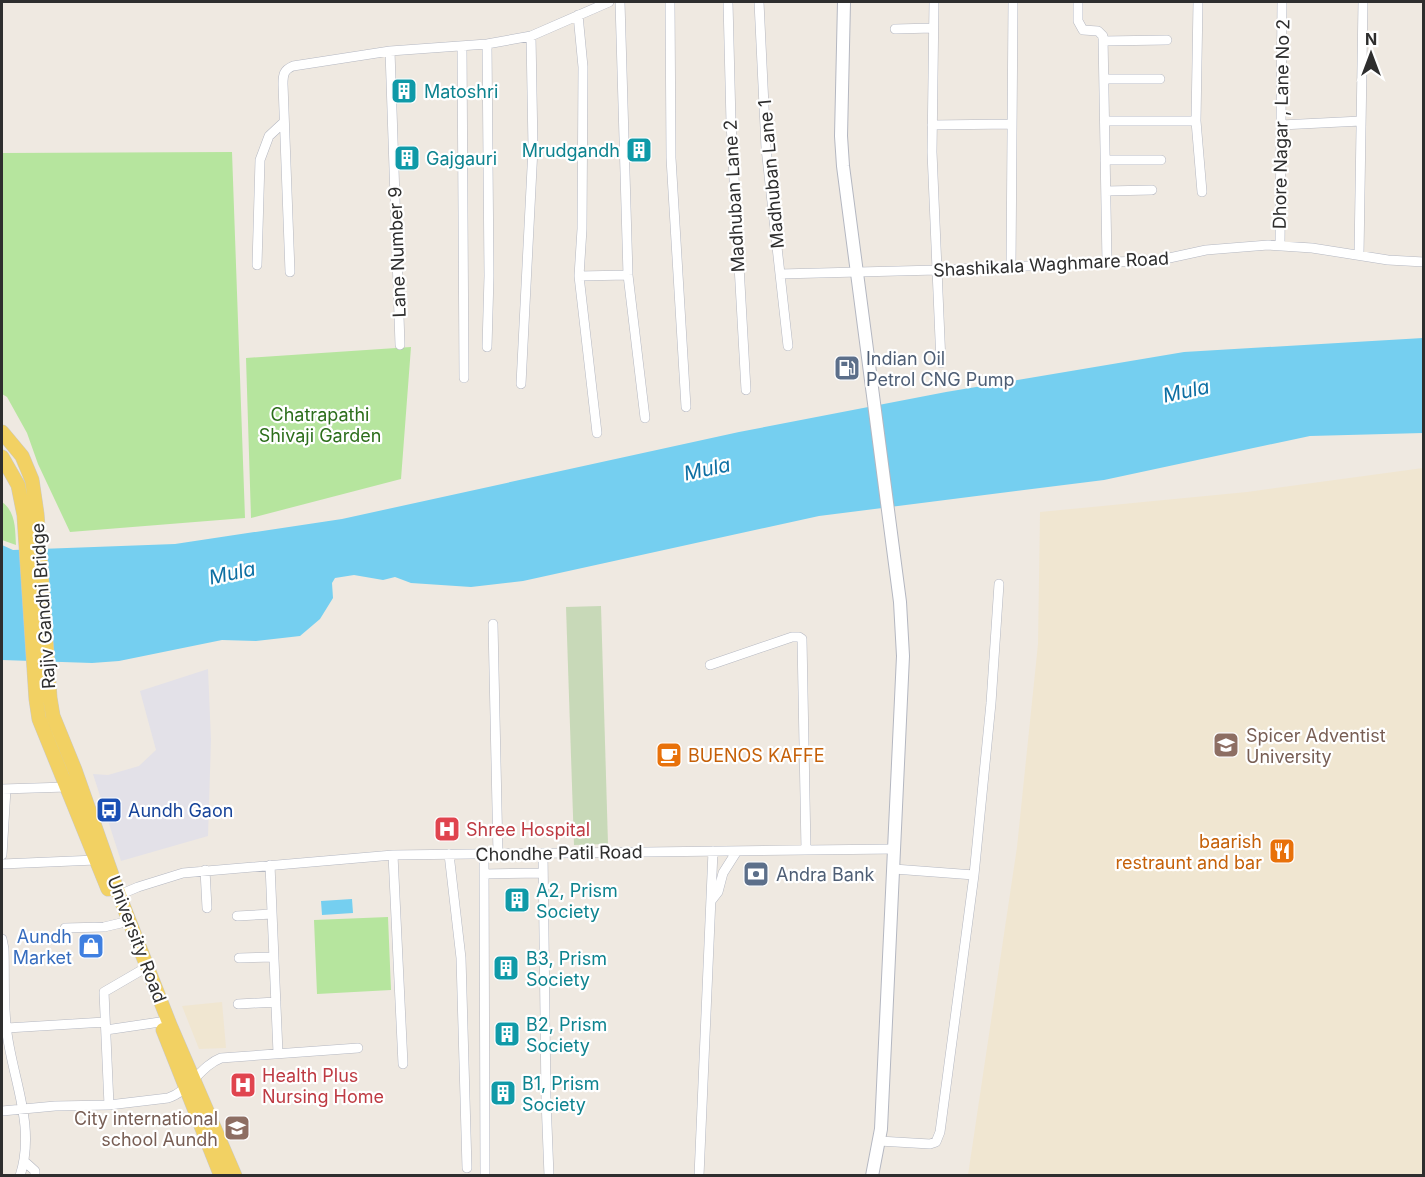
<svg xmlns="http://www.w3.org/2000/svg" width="1425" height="1177" viewBox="0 0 1425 1177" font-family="Inter,sans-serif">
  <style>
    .industrial { fill: #e3e1e8 }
    .education { fill: #f0e6d1 }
    .green { fill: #b6e59e }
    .cemetery { fill: #c8d9b8 }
    .water { fill: #75cff0 }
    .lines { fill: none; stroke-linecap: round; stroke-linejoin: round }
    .street-casing { stroke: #b4b7c1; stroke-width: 10 }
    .secondary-casing { stroke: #b4b7c1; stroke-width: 14 }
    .primary-casing { stroke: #c9c9c9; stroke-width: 15 }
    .street { stroke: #fff; stroke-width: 9 }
    .secondary { stroke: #fff; stroke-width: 12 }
    .primary { stroke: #f2d163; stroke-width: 14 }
    .labels { text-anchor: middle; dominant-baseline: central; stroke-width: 4.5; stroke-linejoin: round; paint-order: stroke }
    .culture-label { font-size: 18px; fill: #0d838f; stroke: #fff; text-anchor: start }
    .street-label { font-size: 18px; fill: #2e2e2e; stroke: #fff }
    .service-label { font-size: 18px; fill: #4e5e75; stroke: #fff; text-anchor: start }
    .park-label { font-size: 18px; fill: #2c6e1b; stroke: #fff }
    .education-label { font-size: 18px; fill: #785e54; stroke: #fff; text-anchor: start }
    .food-label { font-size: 18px; fill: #c56008; stroke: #fff; text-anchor: start }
    .transit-label { font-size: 18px; fill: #164399; stroke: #fff; text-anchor: start }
    .health-label { font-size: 18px; fill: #be3a42; stroke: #fff; text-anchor: start }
    .shop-label { font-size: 18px; fill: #366cbe; stroke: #fff; text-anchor: end }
    .water-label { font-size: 20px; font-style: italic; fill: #0d6fa3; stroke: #fff }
  </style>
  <rect width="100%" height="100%" fill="#efe9e1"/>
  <path class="industrial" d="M208 669 211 740 208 836 121 861 93 774 108 775 139 766 156 750 140 691Z"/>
  <path class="education" d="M1423 468V1175H968L1017 847 1038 644 1040 512 1247 492Z
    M222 1002 226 1048 199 1049 182 1006Z"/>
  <path class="green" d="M232 152 245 518 70 532 38 464 27 433 7 397 2 394V153Z
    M411 347 401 479 251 518 246 358Z
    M2 502C16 512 15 529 16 545L2 540Z
    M388 917 391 990 317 994 314 920Z"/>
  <path class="cemetery" d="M601 606 608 844 574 845 566 607Z"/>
  <path class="water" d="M1423 338V433L1310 436 1104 480 819 516 523 581 471 587 411 583 395 577 383 580 354 575 335 578 332 583 333 598 320 619 300 636 256 641 222 640 119 661 92 663 2 660V545L13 550 175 544 342 519 739 432 946 392 1184 352Z
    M352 899 353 913 322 915 321 901Z"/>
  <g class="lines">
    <g class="street-casing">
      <path id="street" d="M620 2 628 275 645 418
        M670 2 671 158 686 407
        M728 2 731 123 746 390
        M759 2 766 148 788 346
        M934 2 932 152 941 363
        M1078 2V21L1083 30 1098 31 1103 36 1107 263
        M1198 2 1196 121 1202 192
        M578 15 583 67 582 229 579 276 597 433
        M895 29 933 28
        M1103 41 1167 40
        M487 44 489 276 487 347
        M462 46 464 378
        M390 51 400 345
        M1104 79H1160
        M1105 121H1196
        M932 125 1012 124
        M1281 125 1361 121
        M1105 160H1161
        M1106 191 1152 190
        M1280 246 1282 2
        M1359 255 1363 2
        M257 265 260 160 269 136 284 122
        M1011 267 1013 2
        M290 272 283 84C283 74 284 70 293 66L390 51 487 44 531 36 609 2
        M780 274 937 270 1160 260 1206 250 1268 245 1312 248 1388 260 1424 262
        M579 276 628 275
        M521 384 533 148 531 36
        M493 624 498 854
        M710 665 792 637H799L802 639 806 850
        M2 789 67 787
        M543 853 546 1099 549 1176
        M449 854 461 958 467 1168
        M484 854 485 1176
        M2 855 6 789
        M393 855 403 1064
        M2 864 96 860
        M270 865 278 1053
        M894 869 974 875
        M205 870 207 908
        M484 874 543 873
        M119 895 138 887 183 873 393 855 895 849
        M711 901 718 892 723 873 737 851
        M237 916 272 914
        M65 928 104 927 121 923
        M2 939 4 949C5 977 3 1006 7 1033 13 1080 36 1127 20 1176
        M239 958 274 957
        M238 1004 276 1002
        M7 1028 105 1022
        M106 1030 160 1022
        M109 1105 104 992 147 967
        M2 1111 55 1106 109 1105 168 1098C190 1091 200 1066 221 1058L358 1048
        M879 1141 930 1144 936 1142 940 1132 974 875 991 703 999 584
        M24 1161 35 1171V1176
        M699 1176 713 851"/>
    </g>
    <g class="secondary-casing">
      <path id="secondary" d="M844 2 841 136 843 166 900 602 903 656 881 1129 872 1176"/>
    </g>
    <g class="primary-casing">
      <path id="primary" d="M2 432 22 456 32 480 37 514 50 698 53 716 75 770 119 895 170 1025 235 1176
        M2 457 18 485 24 515 36 699 39 719 108 889
        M163 1030 221 1176"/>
    </g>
    <use href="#street" class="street"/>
    <use href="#secondary" class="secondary"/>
    <use href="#primary" class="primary"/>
  </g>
  <defs>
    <g id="building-square" transform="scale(1.35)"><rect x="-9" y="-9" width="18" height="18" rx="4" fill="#0f9aa8" stroke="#fff"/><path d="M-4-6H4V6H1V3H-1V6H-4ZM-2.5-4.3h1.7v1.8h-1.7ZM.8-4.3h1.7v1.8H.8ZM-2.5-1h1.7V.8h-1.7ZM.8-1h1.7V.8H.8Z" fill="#fff"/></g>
    <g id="fuel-square" transform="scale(1.35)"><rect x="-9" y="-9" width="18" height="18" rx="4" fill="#5c6f8a" stroke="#fff"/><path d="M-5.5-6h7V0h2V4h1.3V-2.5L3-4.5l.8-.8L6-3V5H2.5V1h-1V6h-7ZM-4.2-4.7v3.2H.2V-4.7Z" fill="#fff"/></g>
    <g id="university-square" transform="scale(1.35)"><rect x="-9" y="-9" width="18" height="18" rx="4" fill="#8d6e63" stroke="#fff"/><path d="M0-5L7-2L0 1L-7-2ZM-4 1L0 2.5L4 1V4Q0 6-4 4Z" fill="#fff"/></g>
    <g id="cafe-square" transform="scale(1.35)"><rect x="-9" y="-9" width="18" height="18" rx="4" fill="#e8710a" stroke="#fff"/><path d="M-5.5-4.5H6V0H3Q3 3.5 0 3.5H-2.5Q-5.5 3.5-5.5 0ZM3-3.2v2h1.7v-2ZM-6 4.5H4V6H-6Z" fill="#fff"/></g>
    <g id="bus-square" transform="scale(1.35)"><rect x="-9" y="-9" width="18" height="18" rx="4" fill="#1a4fb4" stroke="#fff"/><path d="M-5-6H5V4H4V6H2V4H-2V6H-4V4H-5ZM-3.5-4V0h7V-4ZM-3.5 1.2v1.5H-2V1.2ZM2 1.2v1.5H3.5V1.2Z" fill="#fff"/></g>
    <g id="hospital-square" transform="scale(1.35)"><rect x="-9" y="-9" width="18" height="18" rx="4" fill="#e0444e" stroke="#fff"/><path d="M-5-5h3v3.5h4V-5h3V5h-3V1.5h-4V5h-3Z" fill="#fff"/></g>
    <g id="restaurant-square" transform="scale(1.35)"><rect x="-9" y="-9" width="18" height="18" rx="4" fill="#e8710a" stroke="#fff"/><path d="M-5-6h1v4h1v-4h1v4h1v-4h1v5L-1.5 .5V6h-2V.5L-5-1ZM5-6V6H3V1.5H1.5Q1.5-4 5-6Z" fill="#fff"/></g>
    <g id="bank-square" transform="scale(1.35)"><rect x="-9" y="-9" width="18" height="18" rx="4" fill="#5c6f8a" stroke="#fff"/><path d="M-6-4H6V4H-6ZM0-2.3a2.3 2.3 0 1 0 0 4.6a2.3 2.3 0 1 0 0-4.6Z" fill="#fff"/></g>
    <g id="shop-square" transform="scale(1.35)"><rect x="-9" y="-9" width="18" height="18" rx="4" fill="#3f7fe0" stroke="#fff"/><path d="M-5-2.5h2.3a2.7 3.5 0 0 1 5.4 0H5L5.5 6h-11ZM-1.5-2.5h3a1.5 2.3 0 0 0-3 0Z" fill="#fff"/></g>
    <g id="school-square" transform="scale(1.35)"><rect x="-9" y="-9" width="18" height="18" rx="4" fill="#8d6e63" stroke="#fff"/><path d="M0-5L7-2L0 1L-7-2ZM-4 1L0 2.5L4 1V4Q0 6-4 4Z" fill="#fff"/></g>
  </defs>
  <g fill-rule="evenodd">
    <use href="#building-square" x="404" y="91"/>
    <use href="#building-square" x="639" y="150"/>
    <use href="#building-square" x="407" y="158"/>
    <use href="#fuel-square" x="847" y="368"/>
    <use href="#university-square" x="1226" y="745"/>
    <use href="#cafe-square" x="669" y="755"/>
    <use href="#bus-square" x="109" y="810"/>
    <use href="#hospital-square" x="447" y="829"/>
    <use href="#restaurant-square" x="1282" y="851"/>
    <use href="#bank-square" x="756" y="874"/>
    <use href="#building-square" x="517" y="900"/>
    <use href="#shop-square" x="91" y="946"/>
    <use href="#building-square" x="506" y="968"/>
    <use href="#building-square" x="507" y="1034"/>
    <use href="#hospital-square" x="243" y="1085"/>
    <use href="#building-square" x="503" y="1093"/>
    <use href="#school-square" x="237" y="1128"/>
  </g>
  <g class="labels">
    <g class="culture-label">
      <text x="424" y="91">Matoshri</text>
      <text x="620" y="150" text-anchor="end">Mrudgandh</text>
      <text x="426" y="158">Gajgauri</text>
      <text x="536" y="890">A2, Prism<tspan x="536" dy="21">Society</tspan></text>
      <text x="526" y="958">B3, Prism<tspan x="526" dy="21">Society</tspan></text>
      <text x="526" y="1024">B2, Prism<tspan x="526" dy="21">Society</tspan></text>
      <text x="522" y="1083">B1, Prism<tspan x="522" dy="21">Society</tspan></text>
    </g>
    <g class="street-label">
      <text transform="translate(1281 124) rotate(-89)">Dhore Nagar , Lane No 2</text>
      <text transform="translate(771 174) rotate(-95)">Madhuban Lane 1</text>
      <text transform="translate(734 196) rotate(-93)">Madhuban Lane 2</text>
      <text transform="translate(397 252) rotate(-92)">Lane Number 9</text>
      <text transform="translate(1051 264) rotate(-3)">Shashikala Waghmare Road</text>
      <text transform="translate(43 606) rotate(-94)">Rajiv Gandhi Bridge</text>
      <text transform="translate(559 853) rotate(-1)">Chondhe Patil Road</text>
      <text transform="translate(137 939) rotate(69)">University Road</text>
    </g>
    <g class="service-label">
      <text x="866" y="358">Indian Oil<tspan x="866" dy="21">Petrol CNG Pump</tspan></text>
      <text x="776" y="874">Andra Bank</text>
    </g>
    <g class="park-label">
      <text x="320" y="414">Chatrapathi<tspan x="320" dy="21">Shivaji Garden</tspan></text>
    </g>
    <g class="education-label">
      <text x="1246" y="735">Spicer Adventist<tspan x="1246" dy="21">University</tspan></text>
      <text x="218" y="1118" text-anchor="end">City international<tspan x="218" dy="21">school Aundh</tspan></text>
    </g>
    <g class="food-label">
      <text x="688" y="755">BUENOS KAFFE</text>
      <text x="1262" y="841" text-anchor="end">baarish<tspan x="1262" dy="21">restraunt and bar</tspan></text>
    </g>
    <g class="transit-label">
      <text x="128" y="810">Aundh Gaon</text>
    </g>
    <g class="health-label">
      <text x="466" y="829">Shree Hospital</text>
      <text x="262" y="1075">Health Plus<tspan x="262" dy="21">Nursing Home</tspan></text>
    </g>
    <g class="shop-label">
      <text x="72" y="936">Aundh<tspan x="72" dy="21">Market</tspan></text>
    </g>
    <g class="water-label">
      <text transform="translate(1186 391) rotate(-12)">Mula</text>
      <text transform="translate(707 469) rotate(-12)">Mula</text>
      <text transform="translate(232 573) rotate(-12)">Mula</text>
    </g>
  </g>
  <rect width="1425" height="1177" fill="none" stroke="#2e2e2e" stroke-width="6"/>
  <g transform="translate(1371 54)" stroke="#ffffff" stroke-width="4.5" paint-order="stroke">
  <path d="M0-4.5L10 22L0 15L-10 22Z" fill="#2e2e2e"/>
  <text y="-9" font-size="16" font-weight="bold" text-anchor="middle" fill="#2e2e2e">N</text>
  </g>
</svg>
